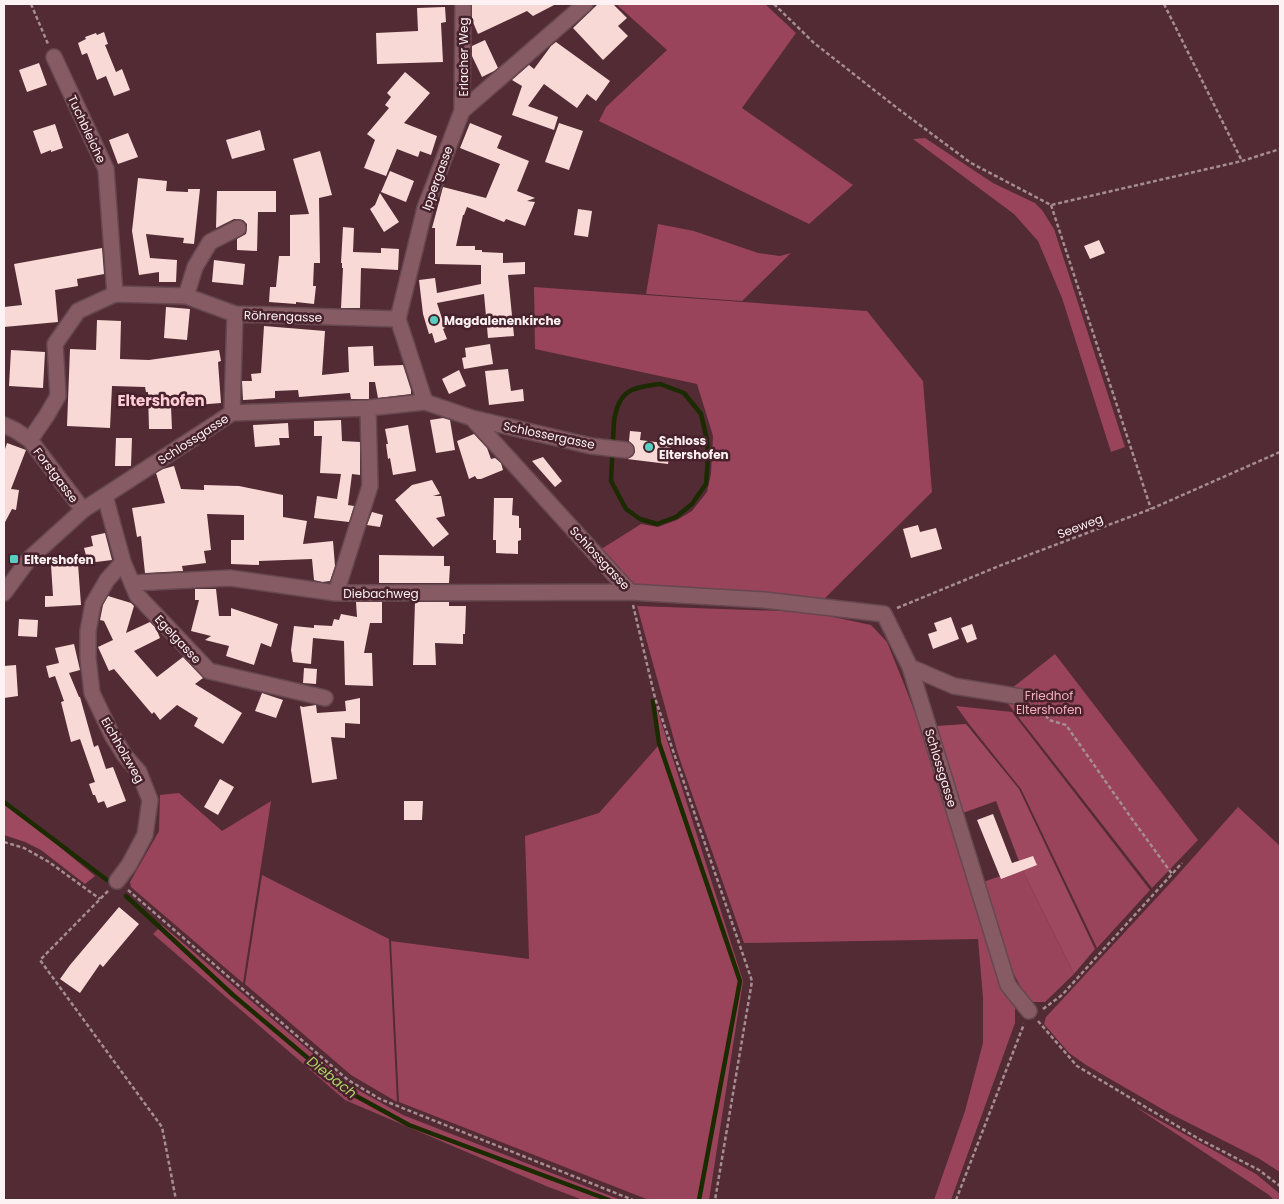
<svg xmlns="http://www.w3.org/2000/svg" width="1284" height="1204" viewBox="0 0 1284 1204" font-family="Poppins,sans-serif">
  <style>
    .green { fill: #99445b }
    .forest { fill: #9e495f }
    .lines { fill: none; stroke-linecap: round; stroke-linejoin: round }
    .stream { stroke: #1c2a00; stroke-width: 4.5 }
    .building { fill: #f8d9d6 }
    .minor-casing { stroke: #664850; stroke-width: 18 }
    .path { stroke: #a68d93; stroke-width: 2.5; stroke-dasharray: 4 2.5; stroke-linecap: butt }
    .minor { stroke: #875b64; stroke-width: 15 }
    .poi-dot { fill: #57cec1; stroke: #47212b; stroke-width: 2 }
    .labels { text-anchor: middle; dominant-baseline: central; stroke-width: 5; stroke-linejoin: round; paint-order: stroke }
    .street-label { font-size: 12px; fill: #fcf1f3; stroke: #47212b }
    .poi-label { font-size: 12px; font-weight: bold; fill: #fcf1f3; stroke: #47212b; text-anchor: start }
    .park-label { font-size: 12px; fill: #f5acbb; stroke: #47212b }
    .water-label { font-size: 14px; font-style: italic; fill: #add465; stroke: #47212b }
    .quarter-label { font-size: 15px; font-weight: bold; fill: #ffccd6; stroke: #47212b }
  </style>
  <rect width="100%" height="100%" fill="#522b35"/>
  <path class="green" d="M616 4H765L796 33 742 108 853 185 809 224 599 121 606 107 667 50Z
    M925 138 993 183 1035 203 1042 210 1054 229 1125 447 1111 452 1062 298 1038 241 1014 214 913 139Z
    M658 224 694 231 758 253 780 256 791 253 742 301 646 294Z
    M534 287 867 311 923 381 932 492 817 606 630 592 595 553 641 524 658 527 677 520 692 511 707 492 711 474 713 436 697 384 535 349Z
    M637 606 810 612 871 625 887 642 904 684 932 757 1015 1006V1023L951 1200H934L965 1111 983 1043V998L978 939 744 943 678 754Z
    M1055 654 1198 840 1152 888 1002 696Z
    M654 699 743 981 709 1200H649L399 1102 391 941 529 959 525 836 599 813 658 746Z
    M956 706 1012 712 1150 890 1097 948 1021 789 969 724Z
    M179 793 222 831 271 801 243 983 131 887 130 882 159 831 160 795Z
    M1238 807 1280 846V1172L1258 1158 1169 1113 1086 1065 1069 1053 1044 1024 1046 1017 1175 878Z
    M1022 869 1074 974 1045 1002H1031C1005 967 994 924 980 883Z
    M262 875 389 939 397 1102 351 1075 245 984Z
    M162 925 351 1086 403 1115 621 1200H583L546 1186 345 1100 153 934Z
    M1134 1106 1256 1174 1280 1194V1200H1274L1269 1195Z"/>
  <path class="forest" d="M966 724 1019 789 1095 949 1074 974 1022 869 996 801 960 814 936 726Z
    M4 801 95 876 85 884 41 850 25 842 4 835Z"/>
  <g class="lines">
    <path class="stream" d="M660 384 684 393 701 414 707 440 708 458 706 484 692 504 676 517 657 524 640 519 626 509 611 481 614 421C619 389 632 388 660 384Z
      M653 701 659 743 740 981 699 1200
      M4 802 107 880
      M126 896 233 995 347 1091 409 1125 609 1200"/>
  </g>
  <path class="building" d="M472 4H556L533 16 527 11 478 34 472 20Z
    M598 4H613L627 18 618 26 628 36 603 60 573 28Z
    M445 7 446 22 441 23 443 62 377 64 376 33 418 31 417 8Z
    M104 32 108 44 105 45 116 72 122 69 130 90 114 96 106 76 97 80 87 53 82 55 78 43 86 39 85 37 96 33 97 35Z
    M485 40 498 68 494 71 482 77 472 56V46Z
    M556 42 610 81 596 101 587 94 577 108 544 84 528 106 558 117 554 130 512 115 522 86 512 80 529 65 534 69 551 46Z
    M39 63 47 85 27 92 19 70Z
    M405 72 430 93 404 123 437 136 431 155 420 151 418 157 397 149 386 176 364 168 375 140 367 134 389 108 385 105 391 97 387 93Z
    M470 123 502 136 497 148 529 161 517 191 535 198 527 201 535 202 525 226 506 219 504 222 467 207 464 215H463L456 246H475V250H482V252L503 253V263L525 262V274L508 275 514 336 488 338 484 294 437 303 445 328 443 329 447 339 435 343 432 333 429 334 423 314 419 280 435 278 437 293 481 284V265L435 264V228H432L443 187 486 198 500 164 460 148Z
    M559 123 583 131 569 170 545 162Z
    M55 124 63 148 51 152V150L41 154 33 131Z
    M260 130 265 150 232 159 226 140Z
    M128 133 138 157 118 164 109 140Z
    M320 151 332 195 319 198 320 263H314L313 286H316L314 304 296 302V304L269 302 270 287H276L279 256H290V215L309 214 293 159Z
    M390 171 414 181 406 202 381 192Z
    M138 178 167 181 166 191 188 192V189H200L194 244 183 243 184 238 146 234 150 258 177 260 176 282H159V272L139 275 132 231Z
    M217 191H276V212H258L257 251 237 250V239L246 234 247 229V224L243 220 238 219H234L216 228Z
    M380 193 399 222 384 232 370 209 375 205Z
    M578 209 592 211 588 237 574 235Z
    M343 227 354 228 353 252 381 253V248L399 249 398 270 361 268 360 308H341L343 268H342V263H341Z
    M1099 240 1105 253 1090 259 1084 246Z
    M102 248 104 274 77 279 78 286 55 290 58 322 4 327V307L22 305 14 264Z
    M214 260 245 264 243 285 212 282Z
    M166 307 190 309 187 340 164 338Z
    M97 320 121 321 120 359 149 360 219 350 221 361 218 362 221 403 171 407 172 429H149L148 392H146L145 387 112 386 110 428 67 426 70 349 96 350Z
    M264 326 325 331 322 375 349 372 348 347 373 346 374 366 403 365 411 390V394L378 398 375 382H369V399H351L350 393 299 397 298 390 275 391V398L243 400 242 381H252L251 374 261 373Z
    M490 344 493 364 464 369 462 358 466 357 465 348Z
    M11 350 45 352 43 388 9 386Z
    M508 369 511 391 523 389 524 401 489 405 485 371Z
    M459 370 466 386 449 394 442 379Z
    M443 418 450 420 455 450 436 453 430 420Z
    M341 420 342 441 360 442V475L352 474 348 505 354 506 349 522 314 518 317 496 337 499 341 474 320 473 322 436H314V421Z
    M288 423 289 438H279L280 445 255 447 253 425Z
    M408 425 416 471 393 475 390 458 388 459 386 444H388L385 429Z
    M630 431 641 432 640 440 671 444 668 464 627 459 633 456 635 452 634 446 629 441Z
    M474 434 487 448 491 459 495 458 501 463 503 470 481 479H477L475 476 469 479 457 441Z
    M116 438H132L131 466H115Z
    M7 443 26 450 11 489 19 490 16 510 12 509 4 524V452Z
    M543 457 562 481 555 487 532 461Z
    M174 466 181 489 204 490V485L239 486 283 495V517L307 521 303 544 333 541 335 566 330 581 322 582 314 580 312 559 259 561V565L231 564V540H244V515L207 514 211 550 204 551 206 563 182 566 183 571 145 573 141 536 137 537 132 508 165 503 156 473 163 469Z
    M432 480 440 494 433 496H441L445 516 436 518 449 534 433 547 395 500 412 485Z
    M494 498H513L512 515 519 516V528H521V540L518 541V554L496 553V540H493Z
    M372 512 383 515 380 527 367 525Z
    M918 525 920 532 936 528 942 549 911 558 903 529Z
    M105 533 112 560 88 563 84 548 93 546 91 536Z
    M379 555 444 556V566H450L449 583H379Z
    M78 564 81 605 45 607V596H53L51 565Z
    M195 589H216L219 616H231V608L278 624 271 647 261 643 254 665 226 656 229 646 205 640 211 636 191 631 199 600H195Z
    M108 596 131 603 134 606 126 633 150 622 156 628 160 638 134 651 157 677 183 657 203 678 195 684 242 713 223 744 194 726 198 718 177 705 160 720 154 712 152 714 114 669 109 671 98 647 113 640 104 621 100 620 103 605Z
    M356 602H382V623H370L364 653H372L373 686 345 685 344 641 313 638 311 664 293 662 291 650 294 626 314 628V625L332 626 334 619 339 620 341 614 357 617Z
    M415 602H449V606H466L465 634H463V644L435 643 436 665H413Z
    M951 617 959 639 933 649 928 634 937 631 934 623Z
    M19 619 38 620 37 637 18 636Z
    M972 624 977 639 967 643 961 628Z
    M74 644 80 670 69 673 79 697H80L94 747 98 745 106 769 113 767 126 801 107 808 104 801 98 803 95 795H93L89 784 95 782 80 739 71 742 61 702 64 701 55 676 49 678 46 666 59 663 55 648Z
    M16 665 18 696 4 698V666Z
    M304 668 317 669 316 684 303 683Z
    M262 693 283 700 276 718 255 711Z
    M360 698V724L345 723V738L331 737 337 779 312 783 300 706 303 707 316 705 317 713 346 711 345 701Z
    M220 779 234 787 218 815 204 807Z
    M404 801H423L422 820H404Z
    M993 814 1012 863 1033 856 1037 865 1001 879 977 820Z
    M119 907 139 924 103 967 100 964 80 993 60 979 70 965Z"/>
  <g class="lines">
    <g class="minor-casing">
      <path id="minor" d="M54 57 106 169 115 294
        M462 111 463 4
        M186 296 195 267 210 242 238 228
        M425 402 398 319 425 208 462 111 585 4
        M232 413 235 314
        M472 418 591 446 626 450
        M4 425 15 430 30 440 83 510
        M30 440 47 415 58 396 55 344 78 311 115 294 186 296 235 314 398 319
        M105 496 123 562 137 595 209 671 325 698
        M133 583 230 578 336 593 630 592
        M4 593 29 559 83 510 232 413 368 408 425 402 472 418 630 592 764 600 884 614 910 667 1008 985 1029 1011
        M336 593 370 486 368 408
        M910 667 954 686 1022 697
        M117 881 129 865 145 835 150 800 139 772 125 756 112 735 92 693 88 658V631L93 604 107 580 123 562"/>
    </g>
    <path class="path" d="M31 4 48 44
      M774 4 814 43 901 111 971 163 1051 205 1242 161 1280 149
      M1164 4 1242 161
      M1051 205 1151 509
      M633 605 655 698 752 981 715 1200
      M897 608 999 566 1151 509 1280 452
      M1035 699 1049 720 1066 725 1132 819 1172 874
      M4 842 24 848 49 862 100 899
      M128 890 348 1080 380 1099 633 1200
      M108 891 40 960 162 1127 176 1200
      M1043 1009 1062 995 1182 863
      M1038 1021 1077 1066 1199 1139 1259 1170 1280 1186
      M956 1200 1024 1024"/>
    <use href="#minor" class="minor"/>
  </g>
  <g class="poi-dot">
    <circle cx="434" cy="320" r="5"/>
    <circle cx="649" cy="447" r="5"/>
    <rect x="9" y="554" width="10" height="10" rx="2.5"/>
  </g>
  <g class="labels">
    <g class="street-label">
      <text transform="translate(463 57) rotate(-90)">Erlacher Weg</text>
      <text transform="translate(87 129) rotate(65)">Tuchbleiche</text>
      <text transform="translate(437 178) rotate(-70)">Ippergasse</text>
      <text transform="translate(283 316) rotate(2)">Röhrengasse</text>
      <text transform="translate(549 435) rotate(12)">Schlossergasse</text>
      <text transform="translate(193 439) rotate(-33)">Schlossgasse</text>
      <text transform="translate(56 475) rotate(53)">Forstgasse</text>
      <text transform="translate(1080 526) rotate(-21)">Seeweg</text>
      <text transform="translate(600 558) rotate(47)">Schlossgasse</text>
      <text x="381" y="593">Diebachweg</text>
      <text transform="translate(178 639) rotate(47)">Egelgasse</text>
      <text transform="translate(123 750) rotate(60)">Eichholzweg</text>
      <text transform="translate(941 768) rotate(73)">Schlossgasse</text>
    </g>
    <g class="poi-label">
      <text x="444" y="320">Magdalenenkirche</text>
      <text x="659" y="440">Schloss<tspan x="659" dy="14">Eltershofen</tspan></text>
      <text x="24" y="559">Eltershofen</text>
    </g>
    <g class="park-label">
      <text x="1049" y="695">Friedhof<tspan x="1049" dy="14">Eltershofen</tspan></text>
    </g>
    <g class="water-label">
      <text transform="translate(332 1077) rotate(38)">Diebach</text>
    </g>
    <g class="quarter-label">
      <text x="161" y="400">Eltershofen</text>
    </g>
  </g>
  <rect width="1284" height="1204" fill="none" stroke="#fcf1f3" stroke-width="10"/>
</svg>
